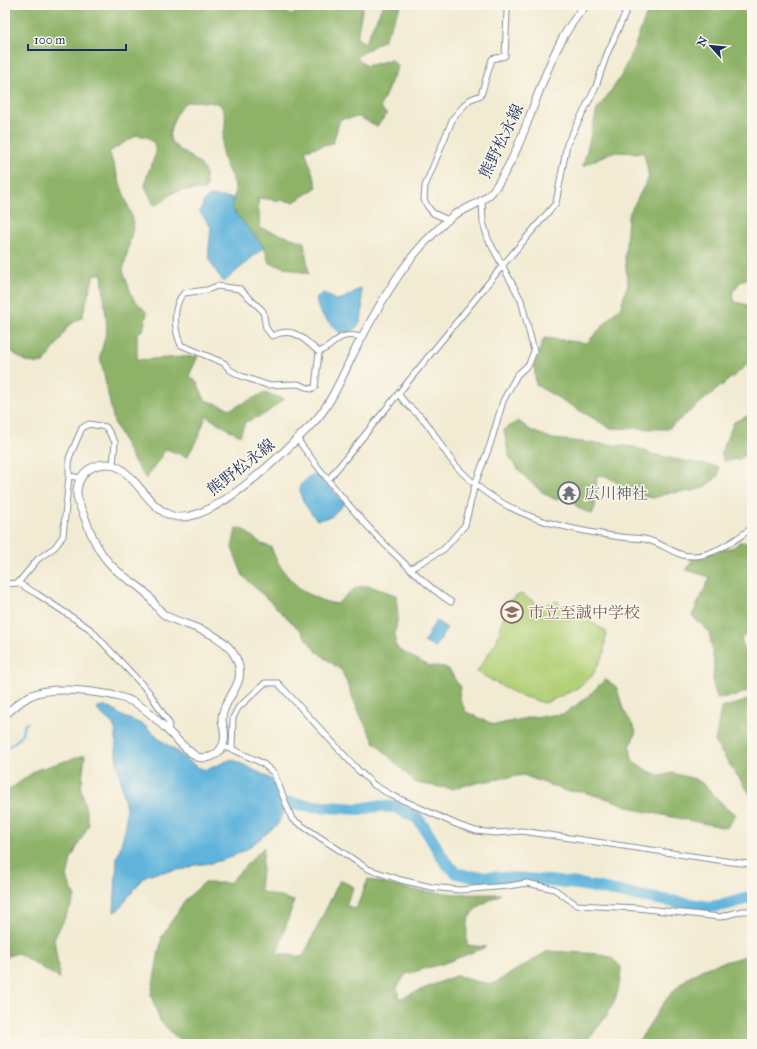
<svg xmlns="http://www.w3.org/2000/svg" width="757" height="1049" viewBox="0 0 757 1049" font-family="'IM FELL Great Primer','Noto Serif JP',serif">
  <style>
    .green { fill: #b2d077; stroke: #66806a }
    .forest { fill: #8db268; stroke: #547063 }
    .water { fill: #60b4dc; stroke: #3e729d }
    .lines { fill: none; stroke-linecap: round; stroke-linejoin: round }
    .stream { stroke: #60b4dc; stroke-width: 2 }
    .river { stroke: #60b4dc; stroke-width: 12 }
    .minor-casing { stroke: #868d98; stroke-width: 7 }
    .secondary-casing { stroke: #868d98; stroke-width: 9 }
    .minor { stroke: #fff; stroke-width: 5 }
    .secondary { stroke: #fff; stroke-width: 7 }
    .labels { text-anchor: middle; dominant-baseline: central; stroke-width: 3; stroke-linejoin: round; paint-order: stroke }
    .street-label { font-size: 16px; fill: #1b2f5e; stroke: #fbf7ec }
    .worship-label { font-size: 16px; fill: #5b616d; stroke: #fbf7ec; text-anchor: start }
    .education-label { font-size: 16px; fill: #785e54; stroke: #fbf7ec; text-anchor: start }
  </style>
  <rect width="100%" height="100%" fill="#fbf7ec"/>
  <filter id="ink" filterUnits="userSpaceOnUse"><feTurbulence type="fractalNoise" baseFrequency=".025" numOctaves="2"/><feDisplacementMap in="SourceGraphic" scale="8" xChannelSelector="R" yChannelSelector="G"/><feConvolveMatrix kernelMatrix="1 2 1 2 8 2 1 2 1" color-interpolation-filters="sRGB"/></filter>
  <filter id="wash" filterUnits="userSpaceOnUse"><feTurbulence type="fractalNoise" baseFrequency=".012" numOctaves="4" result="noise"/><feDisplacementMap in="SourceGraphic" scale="16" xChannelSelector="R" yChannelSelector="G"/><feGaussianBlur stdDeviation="0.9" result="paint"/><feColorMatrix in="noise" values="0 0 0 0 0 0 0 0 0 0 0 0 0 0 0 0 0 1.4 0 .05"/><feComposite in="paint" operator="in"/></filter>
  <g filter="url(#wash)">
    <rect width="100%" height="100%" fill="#f2ebd3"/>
    <path class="green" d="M521 594 542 606 556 601 606 631 604 654 592 676 576 689 545 703 518 695 477 672 497 641 508 601Z"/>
    <path class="forest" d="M5 5H271L292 15 303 5H363L357 38 365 43 383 5H401L384 40 356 57 366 66 391 60 398 66 380 107 387 114 377 126 359 117 340 119 333 143 305 150 317 187 294 202 258 198 260 228 304 242 309 274 269 263 264 247 231 208C241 179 230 181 223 157 218 140 234 117 218 103 209 103 197 100 188 102 179 103 166 133 171 141 179 153 195 156 203 168 207 173 204 180 207 185L204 190C194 190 182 189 173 193 166 197 163 204 154 205L145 186 147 176 156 153 154 143 147 137 137 135 109 152 134 223 123 271 133 298 147 313 143 330 137 333V360L198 356 189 376 197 382 205 400 231 409 264 393 284 399 265 414 245 422 240 436 206 416 198 438 187 457 166 449 146 479 132 458 114 422 100 356 107 329 102 274H94L82 317 67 327 60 340 44 363C25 365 19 357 5 346Z
      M650 5H752V276L740 282 732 293 735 302 752 306V361L668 429 610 428 536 385 534 365 544 338 587 343 621 306 628 284 625 258 628 216 649 177 644 153 612 152 583 166 597 110 620 78 635 45Z
      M752 414V449L740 459 724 461 721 452 734 422Z
      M518 421 532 431 553 439 634 447 652 454 674 459 719 467 718 476 705 487 693 491 668 493 654 498 639 496 606 476 597 475 595 507 592 514 578 508 574 503 578 494 576 487 569 484 560 488 561 497 557 500C542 495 515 470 509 455 507 448 506 438 504 430Z
      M241 528 262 544 271 547C281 576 306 600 337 604 362 578 365 585 396 595L398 616 395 632V644L399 650 429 666 445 667 451 672 455 680 461 687 459 697 466 712 495 725 531 717 564 714 586 698 605 679 617 688 623 709 636 731 630 747 632 760 648 771 662 776 672 773 695 779 705 785 727 809 736 814 727 828 638 810 612 800 583 792 566 791 523 775 470 784 452 789 416 783 375 743 359 713 342 671 315 650 301 631 243 576 232 548 236 529Z
      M739 542 752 543V629L741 639 751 671 750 690 735 696 717 698 713 684 714 662 709 631 692 616 710 577 686 570 694 557 734 547Z
      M752 697V797L715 743 721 708 743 702Z
      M85 755 81 789 89 824 71 859 67 877 75 898 54 939 60 979 18 953 5 957V793L36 770Z
      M264 847 260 891 294 901 277 953 303 957 340 880 354 887 346 905 356 909 368 879C412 893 456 895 501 894 474 909 465 910 467 945L486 947 442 964 406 974 397 988 399 999 457 975 474 981 493 984 548 951 600 954 612 958 621 967C620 1003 606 1019 583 1044H183L160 1021 151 995 162 936 185 900 204 883H229Z
      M752 956V1044H637C665 1002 674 974 728 961 735 959 744 956 752 956Z"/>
    <path class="water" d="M210 196 234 198 231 208 264 247 224 282C203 254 209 260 211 227L200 212 204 201Z
      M361 288C362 305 367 324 349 333H340C331 324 314 312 317 297L324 293 335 300 342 299Z
      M312 475 320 476 345 503 331 517 317 520C308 509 299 500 300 485Z
      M436 621 447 628 435 648 424 642Z
      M99 706 112 708 120 715 144 725 157 737 197 767 206 770 232 759 266 776 272 780 283 811 278 824 247 849 232 857 212 863 194 865 185 869 149 874 142 879 119 909 114 912 117 858 126 827V809L116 756V732L113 724 97 710Z"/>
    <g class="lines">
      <path class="stream" d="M5 749 20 738 25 724 28 723"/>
      <path class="river" d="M290 803 312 806 359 809 377 806 395 807 417 818 424 827 446 863 457 873 468 876 527 879 579 884 645 897 709 907 724 905 752 897"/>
    </g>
  </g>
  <g filter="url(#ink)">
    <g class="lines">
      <g class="minor-casing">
        <path id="minor" d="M448 220 433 213 428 207 424 200 425 186 453 118 469 100 481 95 492 59 505 56 507 12 506 5
          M319 352 315 387 311 389 298 384 267 385 241 376 230 370 224 363 181 345C174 330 172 305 184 293L207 290 217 286 240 289 263 311 266 328 272 336C294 326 302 338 319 352 338 344 336 331 362 337
          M399 394C405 407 420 413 428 425 438 439 445 454 457 467 502 516 558 528 620 537 628 538 636 538 644 539 660 542 671 552 683 555 707 561 734 541 752 528
          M297 439C329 483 364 526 404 563 419 577 433 591 451 602
          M69 476 81 478
          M328 480 503 265 556 203 567 144 595 89 607 54 629 5
          M410 569 444 549 465 525 475 484 490 445 503 401 517 375 529 364 534 351 521 300 488 239 483 222 482 201
          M18 583 38 559 55 547 63 536 69 476V458L82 428 89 424 106 427 115 442 113 465
          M5 584 18 583 37 594 90 629 149 692 169 723 168 732
          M222 747 232 749 262 763 274 773 292 819 368 869 401 880 431 887 460 890 508 886 527 883 554 889 577 905 637 908 720 917 742 911H752
          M232 749 233 718 238 708 265 683H278L358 770 374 785 391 795 458 825 476 831 496 833 522 831 732 862 752 864"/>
      </g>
      <g class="secondary-casing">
        <path id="secondary" d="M5 715C13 708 22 699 32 695 54 685 117 692 137 704 160 718 175 742 197 757 215 761 227 748 224 730 223 725 222 724 222 718 223 697 249 685 236 658 223 631 190 628 166 616 158 611 153 601 147 594 137 584 124 578 114 568 99 554 92 537 85 518 81 509 76 499 77 490 78 480 84 471 93 467 129 450 142 508 173 516 208 526 276 460 299 437 306 430 314 423 320 415 338 392 347 363 362 337 381 302 403 263 432 235 439 228 446 221 454 215 466 208 480 204 490 194 499 185 506 170 512 159 536 110 548 46 586 5"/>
      </g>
      <use href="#minor" class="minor"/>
      <use href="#secondary" class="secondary"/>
    </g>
  </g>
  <defs>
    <g id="temple-ring" transform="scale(1.15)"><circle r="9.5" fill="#fbf7ec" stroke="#6b7280" stroke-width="1.5"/><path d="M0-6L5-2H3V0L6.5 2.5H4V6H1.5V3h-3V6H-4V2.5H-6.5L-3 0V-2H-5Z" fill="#6b7280"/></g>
    <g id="school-ring" transform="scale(1.15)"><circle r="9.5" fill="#fbf7ec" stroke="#8d6e63" stroke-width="1.5"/><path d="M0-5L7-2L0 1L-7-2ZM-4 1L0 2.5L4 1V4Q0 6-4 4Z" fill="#8d6e63"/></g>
  </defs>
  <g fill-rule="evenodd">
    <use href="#temple-ring" x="569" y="493"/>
    <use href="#school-ring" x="512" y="612"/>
  </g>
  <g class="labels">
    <g class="street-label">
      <text transform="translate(501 141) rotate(-64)">熊野松永線</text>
      <text transform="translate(241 467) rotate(-38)">熊野松永線</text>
    </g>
    <g class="worship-label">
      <text x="584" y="493">広川神社</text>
    </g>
    <g class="education-label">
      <text x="528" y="612">市立至誠中学校</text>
    </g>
  </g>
  <rect width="757" height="1049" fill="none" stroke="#fbf7ec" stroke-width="20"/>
  <g transform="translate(711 46) rotate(297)" stroke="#fbf7ec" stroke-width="3" paint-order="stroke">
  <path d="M0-3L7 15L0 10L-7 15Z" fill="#1b2f5e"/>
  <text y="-6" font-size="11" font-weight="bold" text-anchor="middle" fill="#1b2f5e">N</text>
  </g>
  <path d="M28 44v6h98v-6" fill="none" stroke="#1b2f5e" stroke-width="2"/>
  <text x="34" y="44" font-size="12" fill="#1b2f5e" stroke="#fbf7ec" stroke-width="3" paint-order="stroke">100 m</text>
</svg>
